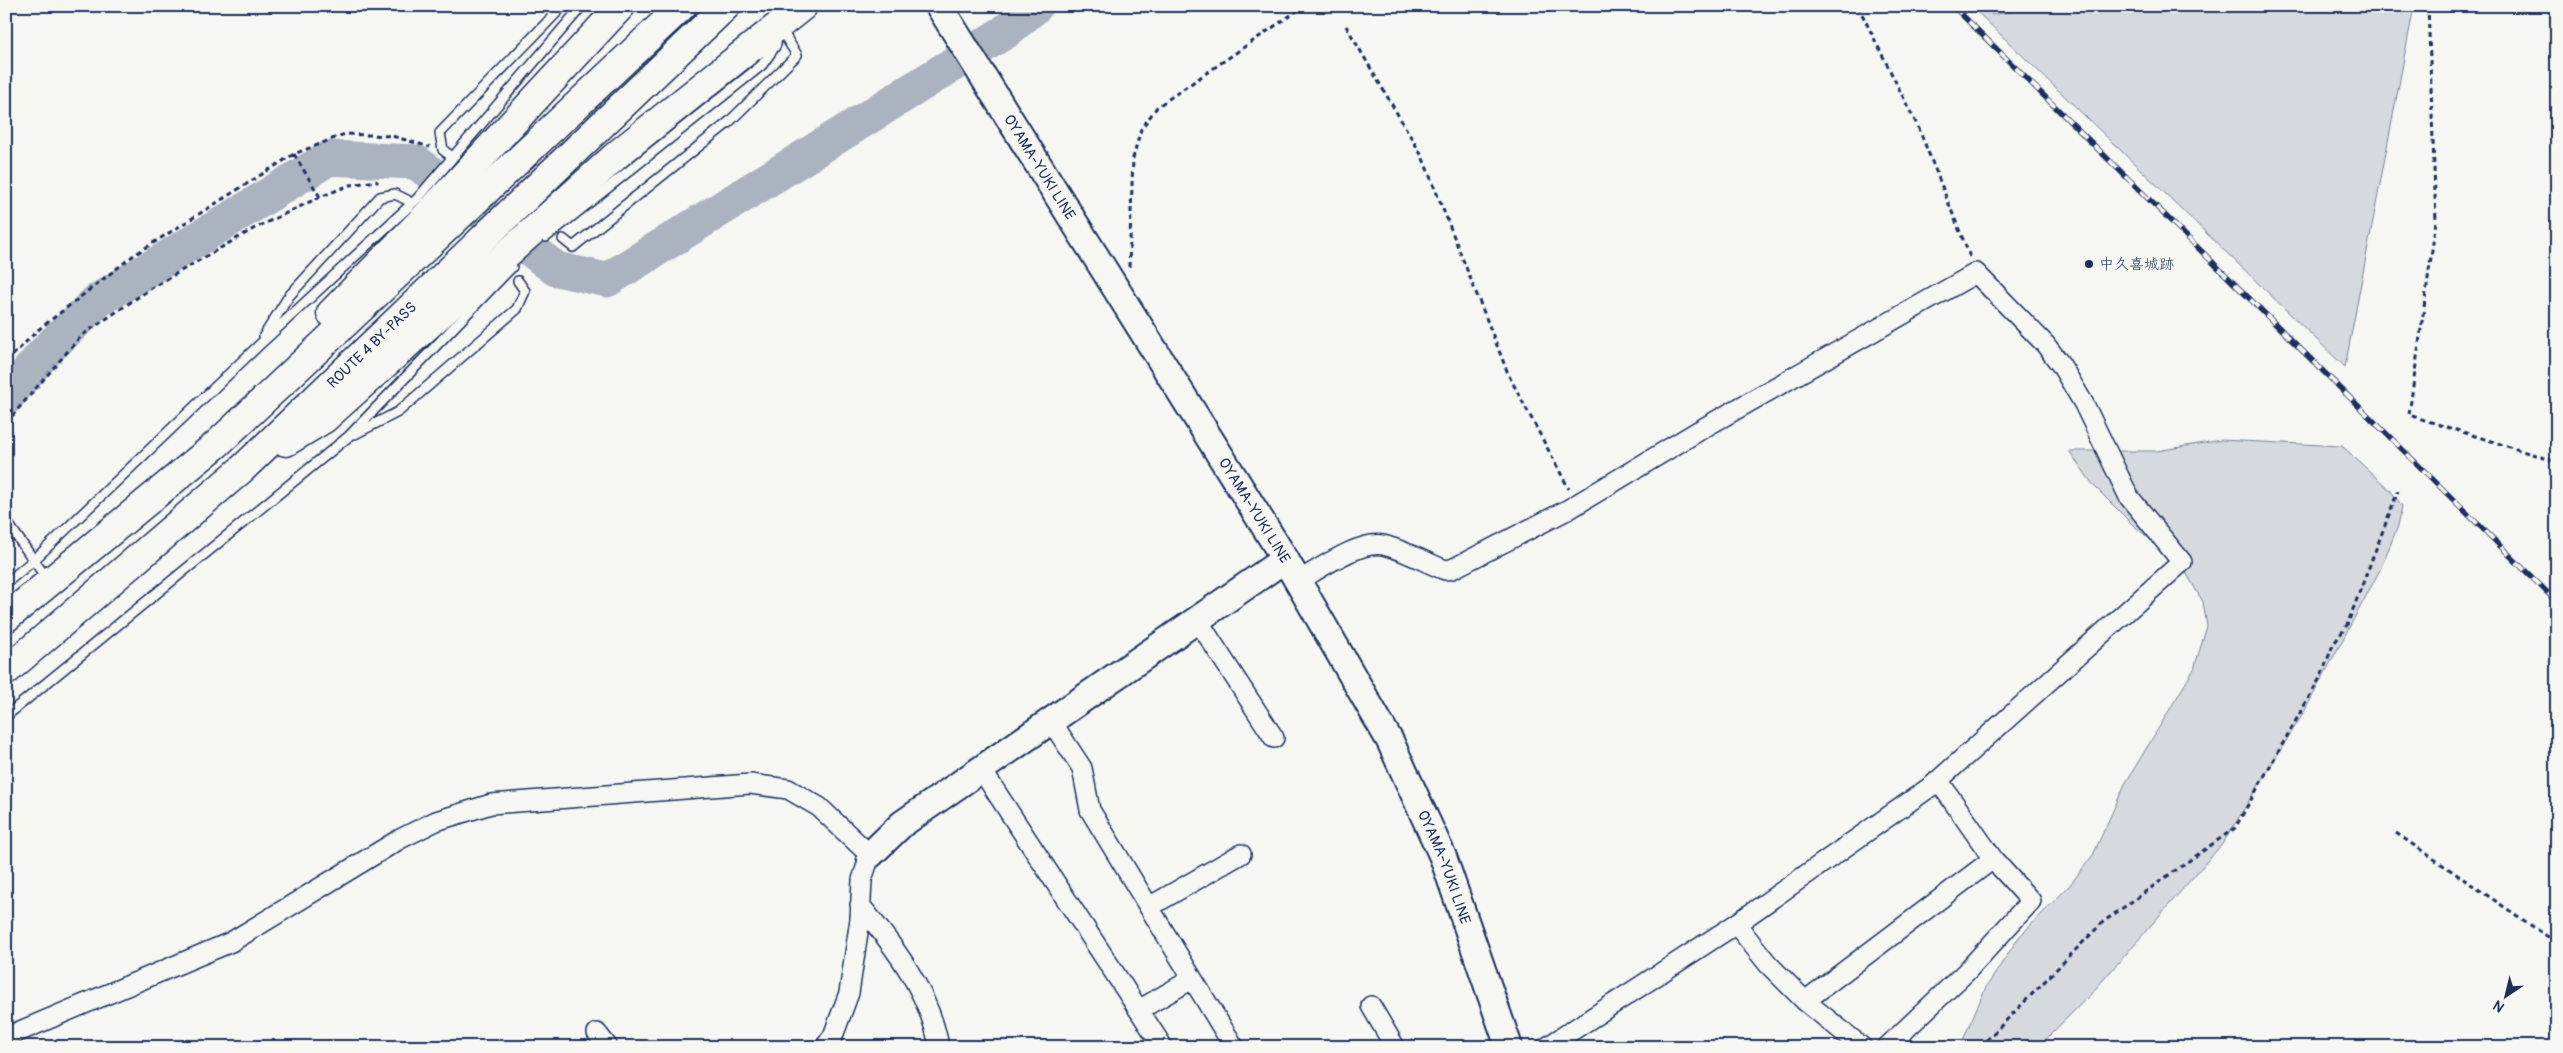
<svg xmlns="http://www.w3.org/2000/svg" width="2563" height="1053" viewBox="0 0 2563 1053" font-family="Pangolin,'Klee One',sans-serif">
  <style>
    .green { fill: #d6d9dd; stroke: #78849e }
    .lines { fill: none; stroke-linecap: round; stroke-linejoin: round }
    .river { stroke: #abb2c0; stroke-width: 35 }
    .lane-casing { stroke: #1b2f5e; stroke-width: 12 }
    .street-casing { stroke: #1b2f5e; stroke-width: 22 }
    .secondary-casing { stroke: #1b2f5e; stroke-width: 30 }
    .highway-casing { stroke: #1b2f5e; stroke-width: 31 }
    .path { stroke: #1b2f5e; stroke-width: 3; stroke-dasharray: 5 4; stroke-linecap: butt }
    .lane { stroke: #f6f6f2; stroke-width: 9 }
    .street { stroke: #f6f6f2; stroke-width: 19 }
    .secondary { stroke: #f6f6f2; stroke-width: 26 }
    .highway { stroke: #f6f6f2; stroke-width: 28 }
    .rail-casing { stroke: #1b2f5e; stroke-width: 5.5 }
    .rail { stroke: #f6f6f2; stroke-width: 4; stroke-dasharray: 11; stroke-linecap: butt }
    .poi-dot { fill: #1b2f5e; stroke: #f6f6f2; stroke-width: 2 }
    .labels { text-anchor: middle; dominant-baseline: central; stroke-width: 4; stroke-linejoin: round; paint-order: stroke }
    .street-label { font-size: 15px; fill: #1b2f5e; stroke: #f6f6f2 }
    .poi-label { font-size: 15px; fill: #1b2f5e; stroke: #f6f6f2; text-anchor: start }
  </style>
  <rect width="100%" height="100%" fill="#f6f6f2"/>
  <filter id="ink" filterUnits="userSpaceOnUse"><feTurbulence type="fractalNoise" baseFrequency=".02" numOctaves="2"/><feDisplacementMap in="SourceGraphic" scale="10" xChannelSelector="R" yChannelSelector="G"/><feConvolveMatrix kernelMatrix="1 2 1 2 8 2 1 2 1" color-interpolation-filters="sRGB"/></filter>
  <g filter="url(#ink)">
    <path class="green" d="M1971 6H1986L1992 15 2039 6H2414L2345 367Z
      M2221 440 2342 446 2391 491 2402 506 2398 526 2380 570 2304 712 2223 843 2090 995 2038 1047H1960L1985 989 2019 937 2069 886 2093 855 2125 784 2194 669 2207 626 2203 602 2182 566 2133 525 2094 486 2069 451H2157Z"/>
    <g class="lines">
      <path class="river" d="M6 398 45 352 97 301 329 158 416 162 556 269 607 280 1005 32 1036 6"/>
      <g class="lane-casing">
        <path id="lane" d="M451 156 443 150 440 133 563 6
          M546 237 762 65 776 45 777 35
          M563 239 573 247 729 122 797 55 780 28
          M264 336 289 296 380 197 395 194 407 200
          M355 434 398 412 517 309 525 291 518 281
          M6 527 9 525 47 579
          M6 583 35 559 257 347 418 198 582 6
          M6 716 348 437 512 267"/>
      </g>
      <g class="street-casing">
        <path id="street" d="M1298 581C1318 570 1360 540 1383 545 1404 550 1425 562 1445 570L1452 569 1569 509 1700 430 1976 273 2045 344 2061 365 2084 404 2129 497 2182 562 1933 785 1736 924 1547 1047
          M1197 619 1274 738
          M1051 721 1082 768 1090 810 1234 1047
          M981 769 1163 1047
          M860 905C894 946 930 993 939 1047
          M1149 907 1241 854
          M1736 924 1768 964 1805 1001 1862 1047
          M1805 1001 1993 859
          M1371 1006 1395 1047
          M1139 1010 1192 979
          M597 1033 608 1047
          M6 1037 231 942 400 839 436 821 491 804 750 784 788 789 819 807 870 855 862 880 860 919 849 993 833 1036 825 1047
          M1887 1047 1966 972 2031 901 1993 859 1938 780"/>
      </g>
      <g class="secondary-casing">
        <g id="secondary">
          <path id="s1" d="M939 6 1285 559 1390 741 1443 857 1509 1047"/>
          <path d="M870 855 902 824 1285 559"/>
        </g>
      </g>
      <g class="highway-casing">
        <g id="highway">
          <path d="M331 313 433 209 621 6"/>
          <path d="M286 442 324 419 619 153 803 6"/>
          <path d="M6 618 217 444 682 6"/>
          <path id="s2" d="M6 671 242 469 726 6"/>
        </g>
      </g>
      <path class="path" d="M1858 6 1919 129 1970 257
        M2428 6 2436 221 2409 415 2557 462
        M1346 26 1422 156 1509 376 1569 489
        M294 154 320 197
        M1129 267 1133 158 1141 129 1157 107 1304 6
        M6 362 38 330 134 255 294 154 345 134 392 136 430 147
        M6 423 81 336 153 287 255 228 320 197 350 185 376 181 378 183
        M2396 833 2557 943
        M1980 1047 2103 922 2235 828 2321 676 2333 645 2347 625 2398 491"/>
      <use href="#lane" class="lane"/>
      <use href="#street" class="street"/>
      <use href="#secondary" class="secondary"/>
      <use href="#highway" class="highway"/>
      <g class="rail-casing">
        <path id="rail" d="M1953 6 2557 602"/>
      </g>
      <use href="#rail" class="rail"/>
    </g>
  </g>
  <circle class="poi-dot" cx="2089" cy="264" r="5"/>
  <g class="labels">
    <g class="street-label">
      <text stroke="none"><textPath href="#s1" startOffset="190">OYAMA-YUKI LINE</textPath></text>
      <text stroke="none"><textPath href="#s2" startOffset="490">ROUTE 4 BY-PASS</textPath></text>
      <text stroke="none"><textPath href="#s1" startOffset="595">OYAMA-YUKI LINE</textPath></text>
      <text stroke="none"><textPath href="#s1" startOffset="1000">OYAMA-YUKI LINE</textPath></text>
    </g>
    <g class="poi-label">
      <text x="2099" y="264">中久喜城跡</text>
    </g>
  </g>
  <rect width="2563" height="1053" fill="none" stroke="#f6f6f2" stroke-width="25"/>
  <rect x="12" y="12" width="2538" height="1028" fill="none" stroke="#1b2f5e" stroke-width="2" filter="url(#ink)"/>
  <g transform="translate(2506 996) rotate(215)" stroke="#f6f6f2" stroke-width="4" paint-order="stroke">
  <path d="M0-4L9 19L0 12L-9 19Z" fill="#1b2f5e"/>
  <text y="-8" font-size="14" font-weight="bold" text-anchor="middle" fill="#1b2f5e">N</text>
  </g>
</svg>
